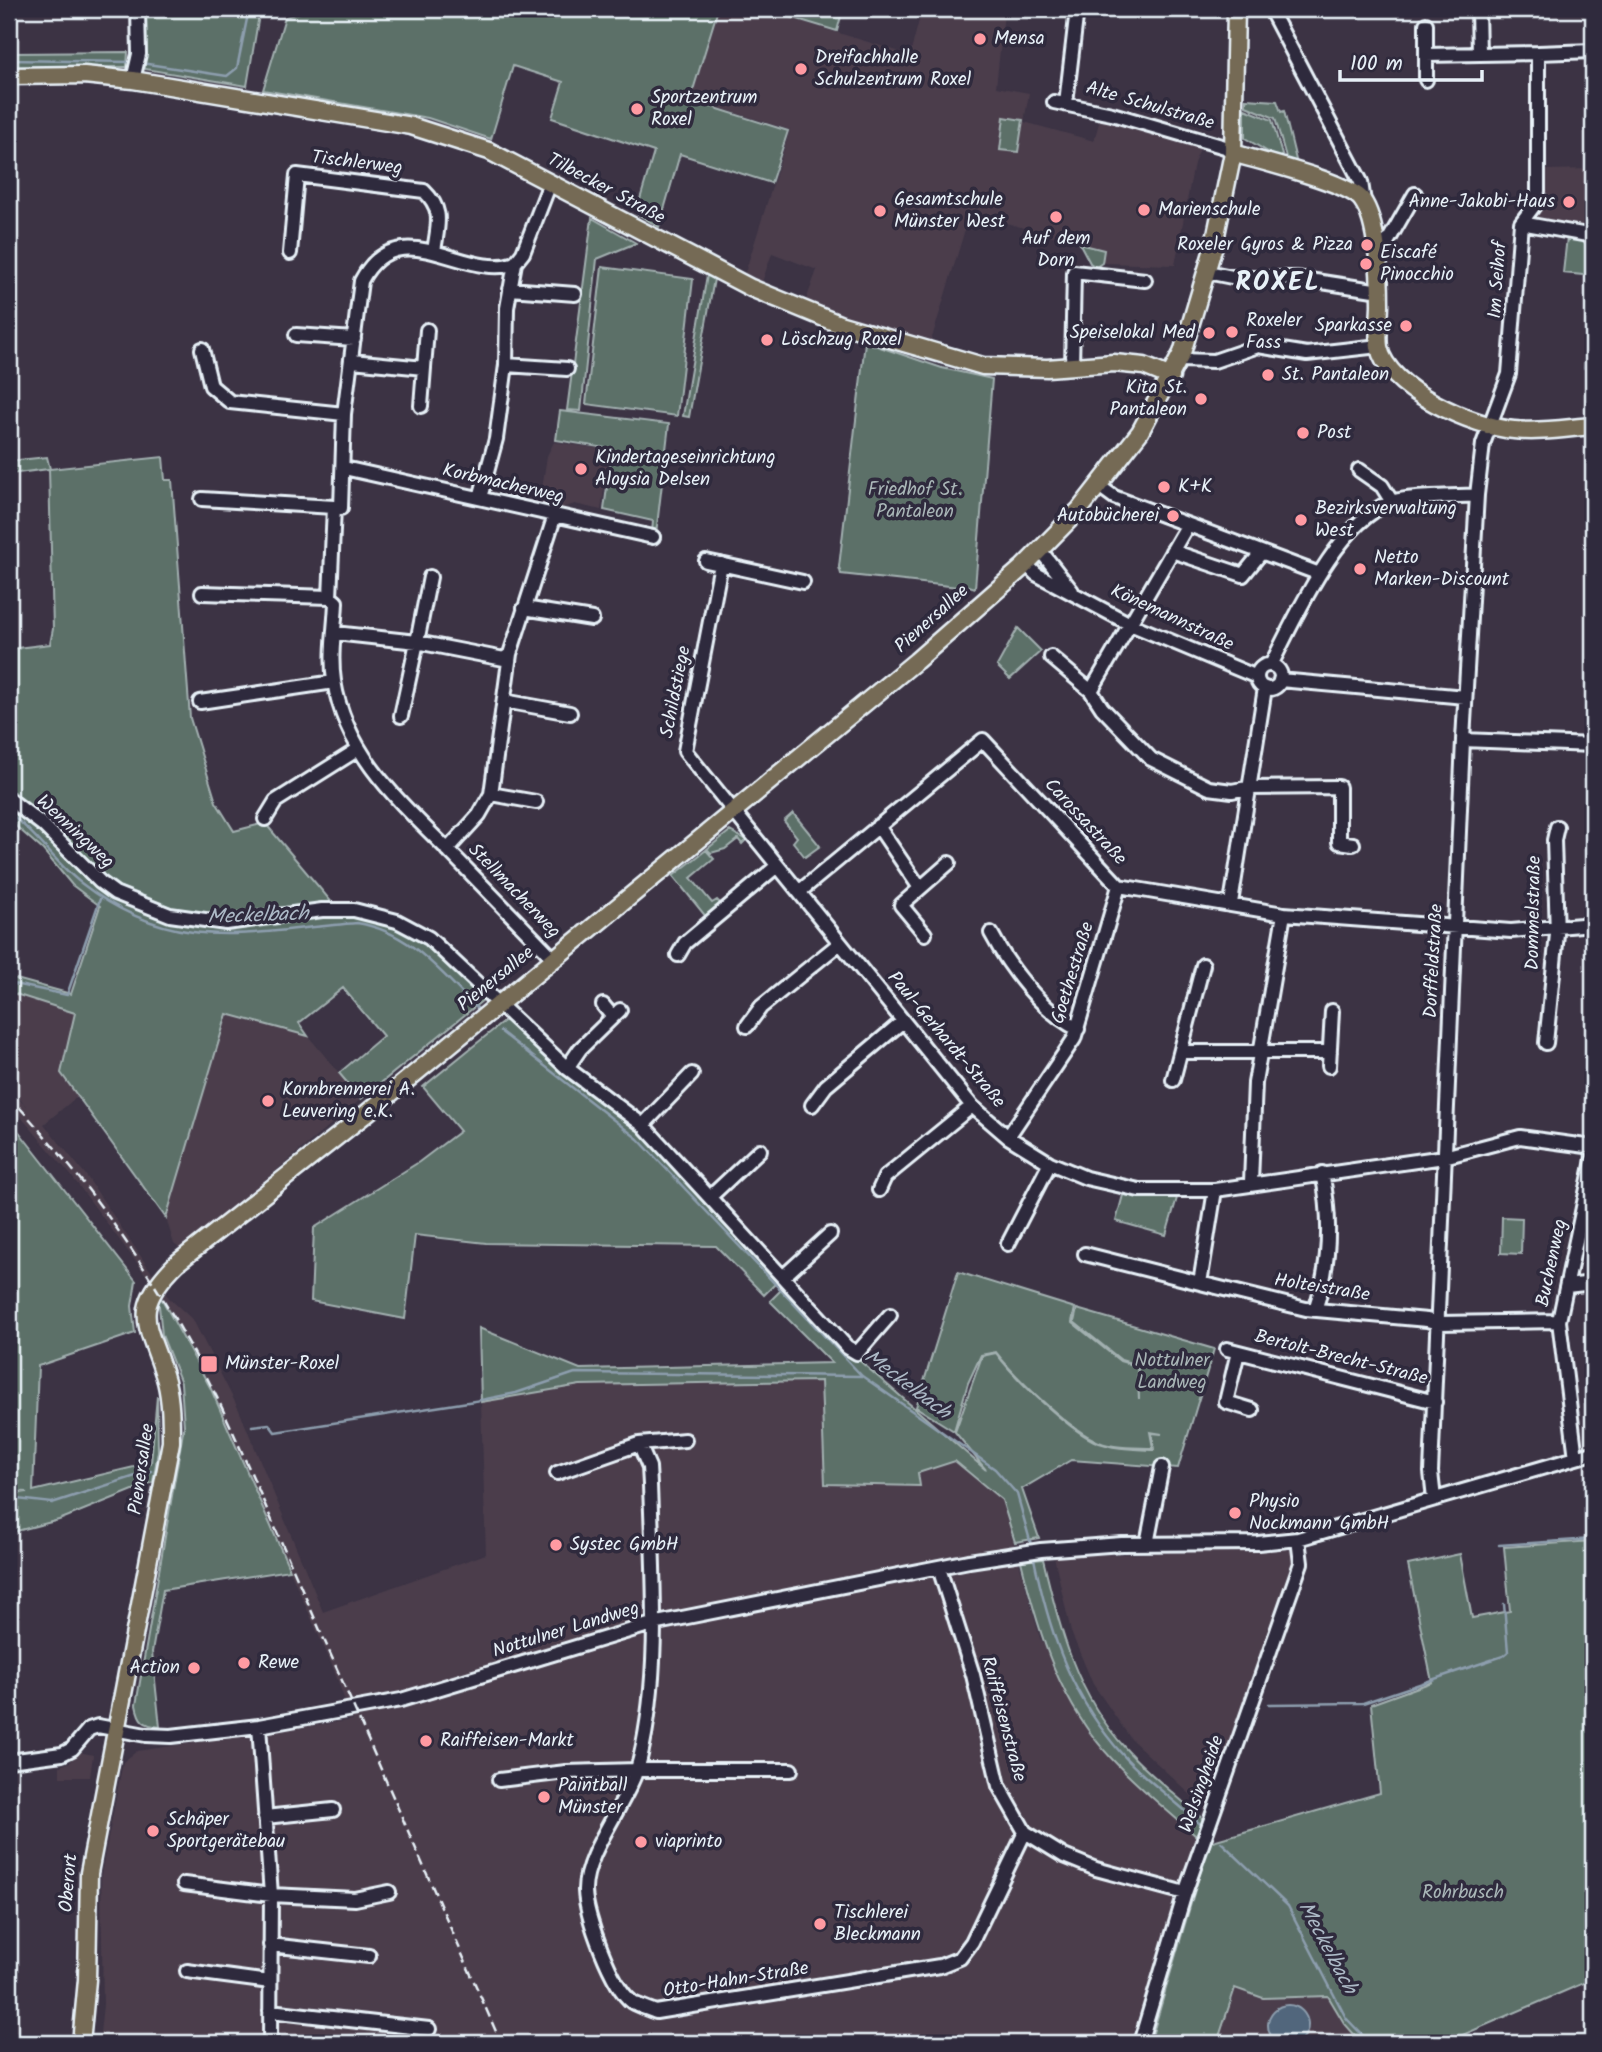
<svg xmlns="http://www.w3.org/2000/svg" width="1602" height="2052" viewBox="0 0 1602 2052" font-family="Kalam,sans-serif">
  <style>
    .built { fill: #4b3e4c }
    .green { fill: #5b6f68; stroke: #a2b0b0; stroke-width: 2 }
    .water { fill: #51667c; stroke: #8d9eae; stroke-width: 2 }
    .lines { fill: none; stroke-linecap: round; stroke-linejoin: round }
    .stream { stroke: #8d9eae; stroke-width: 2.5 }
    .minor-casing { stroke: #e8f1f8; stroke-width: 18 }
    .major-casing { stroke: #e8f1f8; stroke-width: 21 }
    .minor { stroke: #2f2a3d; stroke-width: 12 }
    .major { stroke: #756a55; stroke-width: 16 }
    .rail { stroke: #e8f1f8; stroke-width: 2.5; stroke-dasharray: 10 5; stroke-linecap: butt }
    .poi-dot { fill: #ff9aa2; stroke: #2f2a3d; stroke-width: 2.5 }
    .labels { text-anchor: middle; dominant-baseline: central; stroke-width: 7; stroke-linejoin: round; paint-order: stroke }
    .poi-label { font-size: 19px; fill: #e8f1f8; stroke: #2f2a3d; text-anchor: start }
    .street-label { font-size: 19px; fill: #e8f1f8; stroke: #2f2a3d }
    .park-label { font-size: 19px; fill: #a9b6b7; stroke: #2f2a3d }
    .water-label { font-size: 21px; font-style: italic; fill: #acb9c6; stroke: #2f2a3d }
    .district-label { font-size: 26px; font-weight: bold; letter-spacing: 2px; fill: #e8f1f8; stroke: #2f2a3d }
  </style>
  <rect width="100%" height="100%" fill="#3c3344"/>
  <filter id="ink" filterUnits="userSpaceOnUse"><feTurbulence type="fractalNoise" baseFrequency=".0143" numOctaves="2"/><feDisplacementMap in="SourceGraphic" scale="14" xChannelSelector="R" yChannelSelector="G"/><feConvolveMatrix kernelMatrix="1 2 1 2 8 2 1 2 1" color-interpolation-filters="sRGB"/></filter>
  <g filter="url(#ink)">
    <path class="built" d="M719 9H761L910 55 922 9H972L1004 13 996 87 1029 93 1024 122 1094 141 1102 112 1203 142 1194 163 1175 265 1102 263 1104 250 970 213 931 341 805 303 817 270 772 253 762 282 745 273 790 130 691 99Z
      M1593 169V233L1530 221 1547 196 1546 170Z
      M554 442 610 450 601 510 575 504 562 508 540 502 547 456Z
      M9 992 75 1013 61 1073 79 1095 44 1124 85 1174 169 1298 193 1320 239 1410 323 1612 486 1554 481 1402 580 1385 821 1381 920 1485 917 1473 955 1461 989 1487 1002 1501 1040 1638 1111 1758 1196 1836 1130 2043H99L103 2005 101 1874 123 1762 137 1751 352 1720 332 1665 196 1360 158 1291 70 1174 9 1103V1090L27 1107 9 1087Z
      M227 1014 308 1036 361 1099 182 1250 174 1244 166 1218Z
      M1302 1549 1208 1811 1131 1739 1093 1684 1071 1632 1054 1556Z
      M79 1752 93 1755 90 1777H60V1766L70 1762Z
      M1235 1988 1298 1998 1328 1996 1344 2023 1362 2042 1217 2043Z"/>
    <path class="green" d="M145 9H260L247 86 145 69Z
      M718 9 690 100 788 131 771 183 680 154 659 227 636 213 654 152 552 118 563 82 513 66 491 139 428 118 263 90 285 17 308 10Z
      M764 9H843L837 31Z
      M128 52 127 67H9V53Z
      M1246 99 1277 101 1281 112 1284 111 1297 164 1287 161 1275 118 1246 106Z
      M1245 109 1272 120 1284 162 1245 138Z
      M1004 117 1023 120 1018 152 1000 150Z
      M592 218 636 243 597 259 581 411 567 410Z
      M1568 228 1593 233V276L1563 273Z
      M1080 244 1104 250 1102 263 1096 267 1090 263Z
      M602 267 693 279 677 416 586 404Z
      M707 275 714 279 689 417 683 416Z
      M865 342 942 368 992 379 975 588 960 583 958 587 841 574 839 567Z
      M560 411 669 424 656 534 652 533 653 521 604 510 612 449 556 440Z
      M47 457 50 469 163 457 165 480H172L190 718 216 802 234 831 265 823 334 905 238 920 171 911 116 890 45 821 9 793V649L50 644 53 629 49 469 9 474V461Z
      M1018 628 1041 651 1010 679 997 666Z
      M9 802 81 869 168 918 225 927 340 913 399 927 427 942 488 996 361 1099 339 1073 383 1036 343 988 299 1023 308 1036 227 1014 166 1218 61 1073 75 1013 9 992V977L71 994 100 906 72 885 43 850 9 820Z
      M793 813 820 846 805 857 793 842 797 837 784 821Z
      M730 831 746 840 742 844 738 839 725 849 711 853 707 849Z
      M706 850 714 859 691 878 712 903 717 900 722 905 707 918 673 876Z
      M508 1018 563 1074 639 1130 783 1276 764 1295 716 1246 486 1243 415 1235 405 1319 311 1301 314 1228 419 1162 460 1131 423 1087Z
      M9 1119 136 1281 132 1306 135 1333 38 1366 33 1491 151 1463 157 1396 158 1451 153 1482 59 1520 9 1533V1495L27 1492 9 1491Z
      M1123 1195 1177 1198 1166 1235 1116 1221Z
      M1502 1217 1522 1218 1521 1254 1501 1253Z
      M958 1272 1075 1308 1072 1322 1120 1361 1137 1366 1139 1399 1138 1365 1121 1360 1074 1322 1077 1309 1214 1349 1178 1468 1071 1460 1022 1489 1039 1538 1015 1542 1002 1500 955 1461 918 1473 920 1486 825 1484 821 1381 580 1385 481 1402 479 1328 580 1369 832 1363 770 1301 785 1286 839 1343 986 1470 955 1432 982 1356 996 1353C1014 1378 1067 1428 1094 1441 1113 1449 1133 1449 1154 1450L1152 1433 1162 1434 1150 1432 1153 1448C1133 1447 1111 1449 1093 1439 1064 1424 1016 1378 996 1352L981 1355 968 1383 954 1431 916 1407Z
      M158 1292 211 1389 290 1570 163 1590 152 1652 160 1727C143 1725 139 1721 136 1705L184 1426 181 1383 162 1335 159 1306 153 1303Z
      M1593 1541V1979L1444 2043H1356L1361 2042 1344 2023 1328 1996 1263 1998 1235 1988 1217 2043H1150L1209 1842 1380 1793 1371 1704 1432 1682 1408 1565 1460 1554 1472 1618 1510 1611 1504 1547Z
      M1043 1559C1059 1627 1076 1695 1126 1749 1149 1775 1179 1797 1205 1821L1196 1836C1168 1811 1138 1787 1112 1759 1059 1703 1039 1634 1021 1561Z"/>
    <path class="water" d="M1590 331H1593V373L1584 368 1586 342Z
      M1268 2025a20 20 0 1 1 40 0a20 20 0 1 1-40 0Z"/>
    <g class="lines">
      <path class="stream" d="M9 60 131 62
        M141 63 227 76 237 68 248 14 254 11
        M9 813C37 833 55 863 81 883 176 957 249 931 357 923 410 931 441 973 477 1008
        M9 983 67 995 100 899
        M500 1031 638 1139 862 1376 995 1469 1017 1494 1032 1548
        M252 1426 269 1424 275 1432 481 1400 516 1393 575 1373 862 1376
        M9 1498 52 1503 151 1471
        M1499 1545 1593 1539
        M1033 1554C1048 1627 1067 1688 1115 1746 1138 1774 1172 1798 1199 1823
        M1269 1704 1363 1703 1503 1656 1508 1652 1504 1604
        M1221 1842 1288 1906 1346 2018 1370 2043"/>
      <g class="minor-casing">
        <path id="minor" d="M1270 9 1361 182 1364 202
          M1478 9 1479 54
          M1426 24V55
          M133 80 139 54 138 9
          M1426 80V55L1538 53
          M1054 102 1112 114 1225 147 1233 153
          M1066 103 1077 9
          M1521 223 1593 236
          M1376 248 1388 241 1415 194
          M290 253 297 175 424 191C445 211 437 226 434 252
          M515 263C466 282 399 209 361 281L344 414 341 508 334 507 330 597 336 602C335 629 330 654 334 681 346 755 399 801 449 851 484 887 519 923 554 959
          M1207 272 1237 278H1296L1380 291
          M510 289 575 294
          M296 335 354 339
          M202 349 211 386 230 402 344 414
          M1179 360 1214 361 1258 346 1307 354 1379 346
          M352 361 424 368 427 330
          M506 365 567 369
          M1072 366 1074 272 1145 280
          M421 406 424 368
          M344 468 653 537
          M1359 470 1382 486 1392 502
          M1099 486 1114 497 1317 573
          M480 498 496 439 506 365 507 308 515 263 523 253 550 183
          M202 499 334 507
          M1040 550 1072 591
          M1172 551 1243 575 1261 553
          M706 561 803 582
          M721 564 685 751 972 1106 1008 1137 1050 1163 1086 1178 1139 1190H1215L1444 1157 1520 1137 1593 1147
          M1026 564 1036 574 1130 624 1257 677
          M430 577 417 642 504 659 510 654
          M202 593 330 597
          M524 608 592 619
          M335 633 417 642 401 716
          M1051 657 1091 691 1102 708 1151 759 1209 788 1232 791 1247 788 1339 787V842L1353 844
          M1271 665C1296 617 1336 523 1391 502 1408 496 1456 497 1477 495
          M1257 677a12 12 0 1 1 24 0a12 12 0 1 1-24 0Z
          M1280 680 1465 697
          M1091 691 1187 526
          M504 701 570 713
          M200 702 334 682
          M1463 740 1593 745
          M9 799 43 825 100 882 115 893 170 915 226 923 322 910H354L397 921 429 938 567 1068 643 1125 847 1347 857 1353 890 1315
          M536 802 491 794 510 654 555 515
          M265 819 276 801 357 750
          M878 826 920 888
          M447 850 479 815 491 794
          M799 892 983 740 1119 886 1284 914 1511 931 1593 924
          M1231 903 1265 688
          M991 933C1009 967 1042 1012 1078 1029
          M925 934 901 905 949 863
          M678 955 685 943 777 866
          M603 1005 612 1016
          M747 1026 761 1007 840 943
          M1546 1043 1557 934 1554 840 1557 827
          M1181 1052H1330
          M1329 1066 1332 1011
          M567 1068 580 1049 620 1010
          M1173 1080 1203 965
          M812 1105 826 1086 903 1021
          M643 1125 692 1074
          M1008 1137 1074 1039 1119 886
          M1251 1182 1255 1083 1284 914
          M879 1190 885 1177 972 1106
          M1215 1190 1200 1283 1306 1309 1427 1320 1438 1323 1559 1321
          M711 1196 760 1150
          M1008 1244 1050 1163
          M1085 1254 1200 1283
          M784 1276 830 1234
          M1567 1286 1593 1283
          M1315 1310C1330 1265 1332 1220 1322 1173
          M1227 1349 1435 1402
          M1238 1352 1226 1402 1252 1410
          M639 1444 649 1467 650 1485C653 1576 661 1670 640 1759 630 1801 584 1852 585 1891 586 1916 611 1986 632 2002 638 2006 649 2009 656 2012L940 1966 960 1958 972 1942 1025 1832
          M1576 1458 1559 1321 1593 1160
          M557 1473 639 1444 685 1440
          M1434 1499 1431 1472 1463 740 1477 495 1483 444 1509 374 1521 223 1536 203 1538 191V53L1593 51
          M1147 1544 1162 1467
          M939 1568 973 1675 999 1786 1025 1832 1064 1856 1096 1869 1185 1893
          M259 1726 271 1895 270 2043
          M9 1761 62 1754 72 1749 89 1729 98 1726 146 1735 171 1736 259 1726 401 1700 652 1624 969 1561 1041 1550 1122 1544 1258 1543 1298 1539 1593 1453
          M499 1780 566 1772 637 1770H791
          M265 1817 333 1810
          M184 1884 271 1895 355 1899 389 1892
          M270 1945 369 1956
          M187 1971 270 1982
          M270 2011 429 2029
          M1140 2043 1185 1893 1301 1563 1298 1539"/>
      </g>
      <g class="major-casing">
        <path id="major" d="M9 76 84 75 133 80 411 126 489 151 751 288 839 324 983 366 1047 368 1114 363 1144 366 1171 377
          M1233 153C1259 161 1349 182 1362 200 1378 222 1380 278 1380 304 1380 318 1377 334 1379 347 1387 390 1475 427 1514 430 1540 433 1567 428 1593 426
          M81 2043 87 1980 89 1873 171 1442C171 1421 171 1401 166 1381 150 1325 127 1312 177 1263L362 1117 916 661 1022 568 1080 509 1140 432 1182 353 1213 249 1233 153 1236 9"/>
      </g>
      <use href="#minor" class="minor"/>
      <use href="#major" class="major"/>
      <path class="rail" d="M9 1096C100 1194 174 1303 230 1425L501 2043"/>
    </g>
  </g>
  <g class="poi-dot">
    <circle cx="980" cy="39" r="7"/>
    <circle cx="801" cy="69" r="7"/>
    <circle cx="637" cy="109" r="7"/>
    <circle cx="1569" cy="202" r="7"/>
    <circle cx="1144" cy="210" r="7"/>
    <circle cx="880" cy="211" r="7"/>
    <circle cx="1056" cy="217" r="7"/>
    <circle cx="1367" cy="245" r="7"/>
    <circle cx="1366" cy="264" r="7"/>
    <circle cx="1406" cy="326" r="7"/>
    <circle cx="1232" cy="332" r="7"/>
    <circle cx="1209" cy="333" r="7"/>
    <circle cx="767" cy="340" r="7"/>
    <circle cx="1268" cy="375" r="7"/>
    <circle cx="1201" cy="399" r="7"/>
    <circle cx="1303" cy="433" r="7"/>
    <circle cx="581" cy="469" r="7"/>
    <circle cx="1164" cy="487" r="7"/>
    <circle cx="1173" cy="516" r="7"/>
    <circle cx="1301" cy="520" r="7"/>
    <circle cx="1360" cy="569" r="7"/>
    <circle cx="268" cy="1101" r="7"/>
    <rect x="200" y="1355" width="18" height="18" rx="3.5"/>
    <circle cx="1235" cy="1513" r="7"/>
    <circle cx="556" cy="1545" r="7"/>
    <circle cx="244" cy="1663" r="7"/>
    <circle cx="194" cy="1668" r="7"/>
    <circle cx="426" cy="1741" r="7"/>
    <circle cx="544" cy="1797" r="7"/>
    <circle cx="153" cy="1831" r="7"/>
    <circle cx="641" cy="1842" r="7"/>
    <circle cx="820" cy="1924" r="7"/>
  </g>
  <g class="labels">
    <g class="poi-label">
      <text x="994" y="39">Mensa</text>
      <text x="815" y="58">Dreifachhalle<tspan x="815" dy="22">Schulzentrum Roxel</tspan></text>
      <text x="651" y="98">Sportzentrum<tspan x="651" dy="22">Roxel</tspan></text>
      <text x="894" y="200">Gesamtschule<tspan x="894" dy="22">Münster West</tspan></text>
      <text x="1555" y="202" text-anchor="end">Anne-Jakobi-Haus</text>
      <text x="1158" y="210">Marienschule</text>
      <text x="1056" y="239" text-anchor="middle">Auf dem<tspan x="1056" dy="22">Dorn</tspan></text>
      <text x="1353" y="245" text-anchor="end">Roxeler Gyros &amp; Pizza</text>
      <text x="1380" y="253">Eiscafé<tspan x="1380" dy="22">Pinocchio</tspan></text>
      <text x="1246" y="321">Roxeler<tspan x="1246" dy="22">Fass</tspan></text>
      <text x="1392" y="326" text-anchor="end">Sparkasse</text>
      <text x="1195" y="333" text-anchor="end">Speiselokal Med</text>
      <text x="781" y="340">Löschzug Roxel</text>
      <text x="1282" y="375">St. Pantaleon</text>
      <text x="1187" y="388" text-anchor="end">Kita St.<tspan x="1187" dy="22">Pantaleon</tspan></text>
      <text x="1317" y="433">Post</text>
      <text x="595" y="458">Kindertageseinrichtung<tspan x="595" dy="22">Aloysia Delsen</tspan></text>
      <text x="1178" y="487">K+K</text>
      <text x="1315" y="509">Bezirksverwaltung<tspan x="1315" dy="22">West</tspan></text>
      <text x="1159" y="516" text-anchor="end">Autobücherei</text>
      <text x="1374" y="558">Netto<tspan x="1374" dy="22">Marken-Discount</tspan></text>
      <text x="282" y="1090">Kornbrennerei A.<tspan x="282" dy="22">Leuvering e.K.</tspan></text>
      <text x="225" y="1364">Münster-Roxel</text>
      <text x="1249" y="1502">Physio<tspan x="1249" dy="22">Nockmann GmbH</tspan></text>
      <text x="570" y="1545">Systec GmbH</text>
      <text x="258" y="1663">Rewe</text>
      <text x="180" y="1668" text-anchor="end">Action</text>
      <text x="440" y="1741">Raiffeisen-Markt</text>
      <text x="558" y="1786">Paintball<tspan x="558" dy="22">Münster</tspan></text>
      <text x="167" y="1820">Schäper<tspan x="167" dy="22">Sportgerätebau</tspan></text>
      <text x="655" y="1842">viaprinto</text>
      <text x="834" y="1913">Tischlerei<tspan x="834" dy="22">Bleckmann</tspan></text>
    </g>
    <g class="street-label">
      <text transform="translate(1150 106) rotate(16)">Alte Schulstraße</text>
      <text transform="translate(357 163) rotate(7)">Tischlerweg</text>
      <text transform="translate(606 189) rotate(28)">Tilbecker Straße</text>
      <text transform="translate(1498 280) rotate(-86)">Im Seihof</text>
      <text transform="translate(503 484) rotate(13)">Korbmacherweg</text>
      <text transform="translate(1172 618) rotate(25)">Könemannstraße</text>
      <text transform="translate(932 619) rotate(-42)">Pienersallee</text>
      <text transform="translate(676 692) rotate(-79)">Schildstiege</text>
      <text transform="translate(1085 822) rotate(47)">Carossastraße</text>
      <text transform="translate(75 832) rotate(43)">Wenningweg</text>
      <text transform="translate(514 891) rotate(46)">Stellmacherweg</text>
      <text transform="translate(1534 913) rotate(-89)">Dommelstraße</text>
      <text transform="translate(1434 961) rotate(-87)">Dorffeldstraße</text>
      <text transform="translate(1073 973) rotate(-73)">Goethestraße</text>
      <text transform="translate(496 979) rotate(-39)">Pienersallee</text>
      <text transform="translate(946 1040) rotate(50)">Paul-Gerhardt-Straße</text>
      <text transform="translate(1552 1263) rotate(-78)">Buchenweg</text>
      <text transform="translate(1322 1288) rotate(9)">Holteistraße</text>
      <text transform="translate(1341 1358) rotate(14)">Bertolt-Brecht-Straße</text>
      <text transform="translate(142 1469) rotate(-82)">Pienersallee</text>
      <text transform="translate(566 1630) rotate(-17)">Nottulner Landweg</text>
      <text transform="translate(1003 1719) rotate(75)">Raiffeisenstraße</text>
      <text transform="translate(1202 1784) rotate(-71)">Welsingheide</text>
      <text transform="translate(69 1883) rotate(-85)">Oberort</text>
      <text transform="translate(736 1980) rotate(-9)">Otto-Hahn-Straße</text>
    </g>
    <g class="park-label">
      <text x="915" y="490">Friedhof St.<tspan x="915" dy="22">Pantaleon</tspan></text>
      <text x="1172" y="1361">Nottulner<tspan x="1172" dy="22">Landweg</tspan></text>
      <text x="1463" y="1893">Rohrbusch</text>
    </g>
    <g class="water-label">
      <text transform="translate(258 916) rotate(-2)">Meckelbach</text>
      <text transform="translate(907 1385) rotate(37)">Meckelbach</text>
      <text transform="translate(1327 1948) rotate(62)">Meckelbach</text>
    </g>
    <g class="district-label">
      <text x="1278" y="283">ROXEL</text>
    </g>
  </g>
  <rect width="1602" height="2052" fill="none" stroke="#2f2a3d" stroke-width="35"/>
  <rect x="18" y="18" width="1567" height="2017" fill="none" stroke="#e8f1f8" stroke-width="2.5" filter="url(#ink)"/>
  <path d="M1340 70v10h142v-10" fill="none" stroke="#e8f1f8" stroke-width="3.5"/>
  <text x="1350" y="70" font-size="21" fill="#e8f1f8" stroke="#2f2a3d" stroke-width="5" paint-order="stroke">100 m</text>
</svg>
